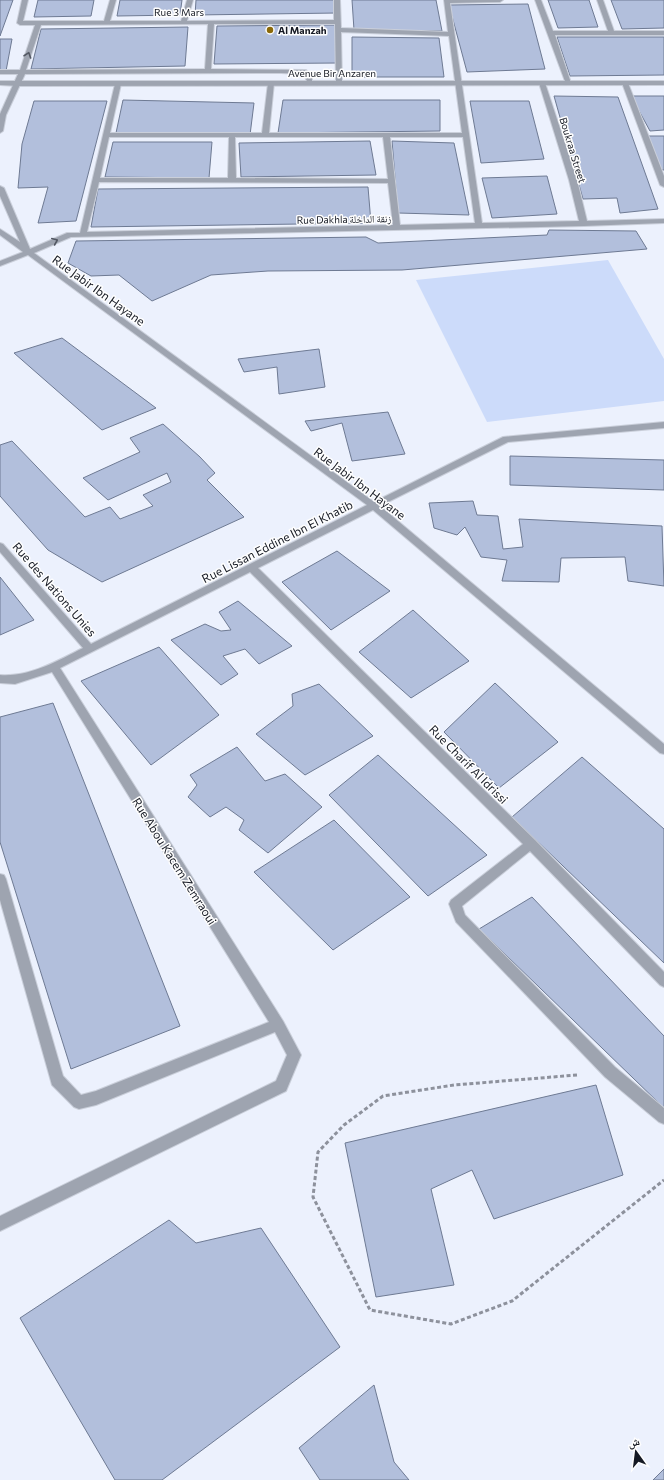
<svg xmlns="http://www.w3.org/2000/svg" width="664" height="1480" viewBox="0 0 664 1480" font-family="Commissioner,'Noto Naskh Arabic',sans-serif">
  <style>
    .green { fill: #ccdbfa }
    .building { fill: #b2bfdc; stroke: #6e7a93 }
    .lines { fill: none; stroke-linecap: round; stroke-linejoin: round }
    .minor-casing { stroke: #cacfda; stroke-width: 2 }
    .tertiary-casing { stroke: #cacfda; stroke-width: 2 }
    .path { stroke: #8d919c; stroke-width: 3; stroke-dasharray: 4 2.5; stroke-linecap: butt }
    .minor { fill: #9ea4b0; fill-rule: evenodd }
    .tertiary { fill: #9ea4b0; fill-rule: evenodd }
    .oneway { stroke: #535863 }
    .poi-dot { fill: #8b6909; stroke: #fefefe; stroke-width: 1.5 }
    .labels { text-anchor: middle; dominant-baseline: central; stroke-width: 3; stroke-linejoin: round; paint-order: stroke }
    .far-street-label { font-size: 10px; fill: #161a24; stroke: #fefefe }
    .far-poi-label { font-size: 10px; font-weight: bold; fill: #161a24; stroke: #fefefe; text-anchor: start }
    .street-label { font-size: 12px; fill: #161a24; stroke: #fefefe }
  </style>
  <rect width="100%" height="100%" fill="#ecf1fd"/>
  <path class="green" d="M608 260 664 359V401L487 422 416 280Z"/>
  <path class="building" d="M0 0H13L0 36Z
    M38 0H94L91 16 34 17Z
    M120 0H182L180 15 117 16Z
    M196 0H336L337 13 195 15Z
    M352 0H436L442 31 354 30Z
    M548 0H589L598 27 558 28Z
    M611 0H664V28L622 29Z
    M528 4 545 69 467 72 449 5Z
    M336 25 338 63 214 64 217 26Z
    M188 27 185 66 31 69 41 29Z
    M352 37 439 38 444 77H352Z
    M557 37H664V75L570 76Z
    M0 39H12L6 71H0Z
    M554 96 618 97 658 209 620 213 617 198 583 199Z
    M631 96H664V130L650 131Z
    M123 100 254 103 250 135 116 133Z
    M283 100H440V131L278 133Z
    M34 101H107L76 221 38 223 48 187 18 188 22 144Z
    M470 101H529L544 159 481 163Z
    M646 136H664V170H659Z
    M370 141 376 175 241 177 239 143Z
    M392 141 454 143 469 215 398 213Z
    M113 142H212L209 178 105 177Z
    M547 176 557 214 492 218 482 178Z
    M368 187 371 223 91 227 98 189Z
    M549 230 636 231 647 249 402 270 268 271 211 275 152 301 119 275 91 276 68 263 76 241 366 237 378 243 547 235Z
    M62 338 156 408 102 430 14 353Z
    M319 349 325 387 279 394 277 367 244 372 238 359Z
    M388 412 405 454 352 461 342 423 311 431 305 421Z
    M163 424 200 457 215 473 207 480 244 517 102 582 48 550 0 496V445L12 441 85 517 110 507 120 519 153 506 143 495 171 482 167 473 108 500 83 478 140 452 130 438Z
    M510 456 664 460V490L510 485Z
    M473 501 477 515 498 516 503 549 523 547 519 519 662 526 664 586 628 581 625 557 561 558 559 582 502 581 507 560 481 557 465 527 457 535 434 528 429 503Z
    M337 551 390 591 331 630 282 582Z
    M0 577 34 620 0 635Z
    M238 601 292 646 259 664 245 649 223 656 238 674 221 685 171 640 205 624 221 631 231 630 219 612Z
    M413 610 469 661 411 698 359 652Z
    M159 647 219 715 151 765 81 681Z
    M495 683 558 742 499 788 444 732Z
    M319 684 373 736 305 775 256 734 293 706 292 694Z
    M53 703 180 1026 71 1069 0 842V717Z
    M237 747 265 781 285 774 322 807 268 853 239 830 244 820 226 807 210 817 188 797 197 785 190 775Z
    M378 755 487 855 428 896 329 795Z
    M582 757 664 829V963L512 817Z
    M334 820 410 897 333 950 254 872Z
    M532 897 664 1036V1108L479 929Z
    M596 1085 623 1175 494 1219 472 1170 431 1189 454 1285 376 1297 345 1143Z
    M169 1220 196 1243 261 1228 340 1347 162 1480H115L20 1318Z
    M374 1385 394 1462 409 1480H320L299 1448Z
    M664 1469V1480H653Z"/>
  <g class="lines">
    <g class="minor-casing">
      <path id="minor" d="M22 0H28L23 21H104L110 0H116L110 21H181L187 0H193L187 21 334 20V0H340L341 28 448 32 444 0H503L500 2 450 3 482 223 579 221 569 180 539 83 542 81 545 83 577 180 587 221 664 219V223L584 226 71 237 34 253 374 502 503 437 664 422V428L508 442 380 506 664 744V754L660 753 373 510 258 568 535 840 664 972V987L660 985 530 851 462 906 465 915 615 1067 664 1108V1124L659 1122 605 1077 456 922 449 904 451 900 523 844 250 572 60 668 283 1021 301 1055 286 1091 0 1231V1216L276 1081 287 1055 275 1032 96 1105 79 1109 74 1107 52 1085 0 900V874L4 875 6 879 63 1076 81 1095 96 1091 269 1022 52 672 15 684 0 683V675C30 677 57 661 83 648L0 552V543L3 544 91 644 367 505 28 255 0 266V261L23 252 0 235V229L20 242 0 196V186L4 188 30 249 67 233H80L115 84 118 82 121 84 110 133H262L268 83 271 81 274 83 269 133H462L449 36 341 32 342 83 339 85 336 83 335 24H214L211 69 306 70 312 75V84H308L304 74 281 73 25 74 6 115 3 131 0 133V114L18 74H0V70H20L35 25H20L17 23ZM208 24 205 69 26 70 41 25ZM109 137H229L228 178H100ZM235 137H383L388 179 236 178ZM390 137H463L475 223 400 225ZM99 182 388 183 393 225 87 232Z
        M535 0H541L553 31H608L597 0H603L614 31H664V35H555L571 83 566 84Z
        M625 81 628 83 664 176V187L660 185 622 83Z"/>
    </g>
    <g class="tertiary-casing">
      <path id="tertiary" d="M0 81H664V85L18 86 0 85Z"/>
    </g>
    <path class="path" d="M577 1075 454 1085 383 1096 344 1125 318 1152 313 1197 370 1310 451 1324 512 1301 664 1180"/>
    <use href="#minor" class="minor"/>
    <use href="#tertiary" class="tertiary"/>
  </g>
  <defs><path id="oneway-chevron" d="M-2-3.5L2.5 0L-2 3.5" fill="none" stroke-width="1.6" stroke-linecap="round" stroke-linejoin="round"/></defs>
  <g class="oneway">
    <use href="#oneway-chevron" transform="translate(28 55) rotate(-71)"/>
    <use href="#oneway-chevron" transform="translate(55 241) rotate(-23)"/>
  </g>
  <circle class="poi-dot" cx="270" cy="30" r="4"/>
  <g class="labels">
    <g class="far-street-label">
      <text x="179" y="12">Rue 3 Mars</text>
      <text x="332" y="73">Avenue Bir Anzaren</text>
      <text transform="translate(573 150) rotate(73)">Boukraa Street</text>
      <text transform="translate(344 219) rotate(-1)">Rue Dakhla زنقة الداخلة</text>
    </g>
    <g class="far-poi-label">
      <text x="278" y="30">Al Manzah</text>
    </g>
    <g class="street-label">
      <text transform="translate(99 290) rotate(36)">Rue Jabir Ibn Hayane</text>
      <text transform="translate(360 483) rotate(37)">Rue Jabir Ibn Hayane</text>
      <text transform="translate(277 541) rotate(-27)">Rue Lissan Eddine Ibn El Khatib</text>
      <text transform="translate(55 589) rotate(49)">Rue des Nations Unies</text>
      <text transform="translate(469 764) rotate(45)">Rue Charif Al Idrissi</text>
      <text transform="translate(175 861) rotate(58)">Rue Abou Kacem Zemraoui</text>
    </g>
  </g>
  <g transform="translate(636 1452) rotate(346)" stroke="#fefefe" stroke-width="3" paint-order="stroke">
  <path d="M0-3L7 15L0 10L-7 15Z" fill="#161a24"/>
  <text y="-6" font-size="11" font-weight="bold" text-anchor="middle" fill="#161a24">ش</text>
  </g>
</svg>
